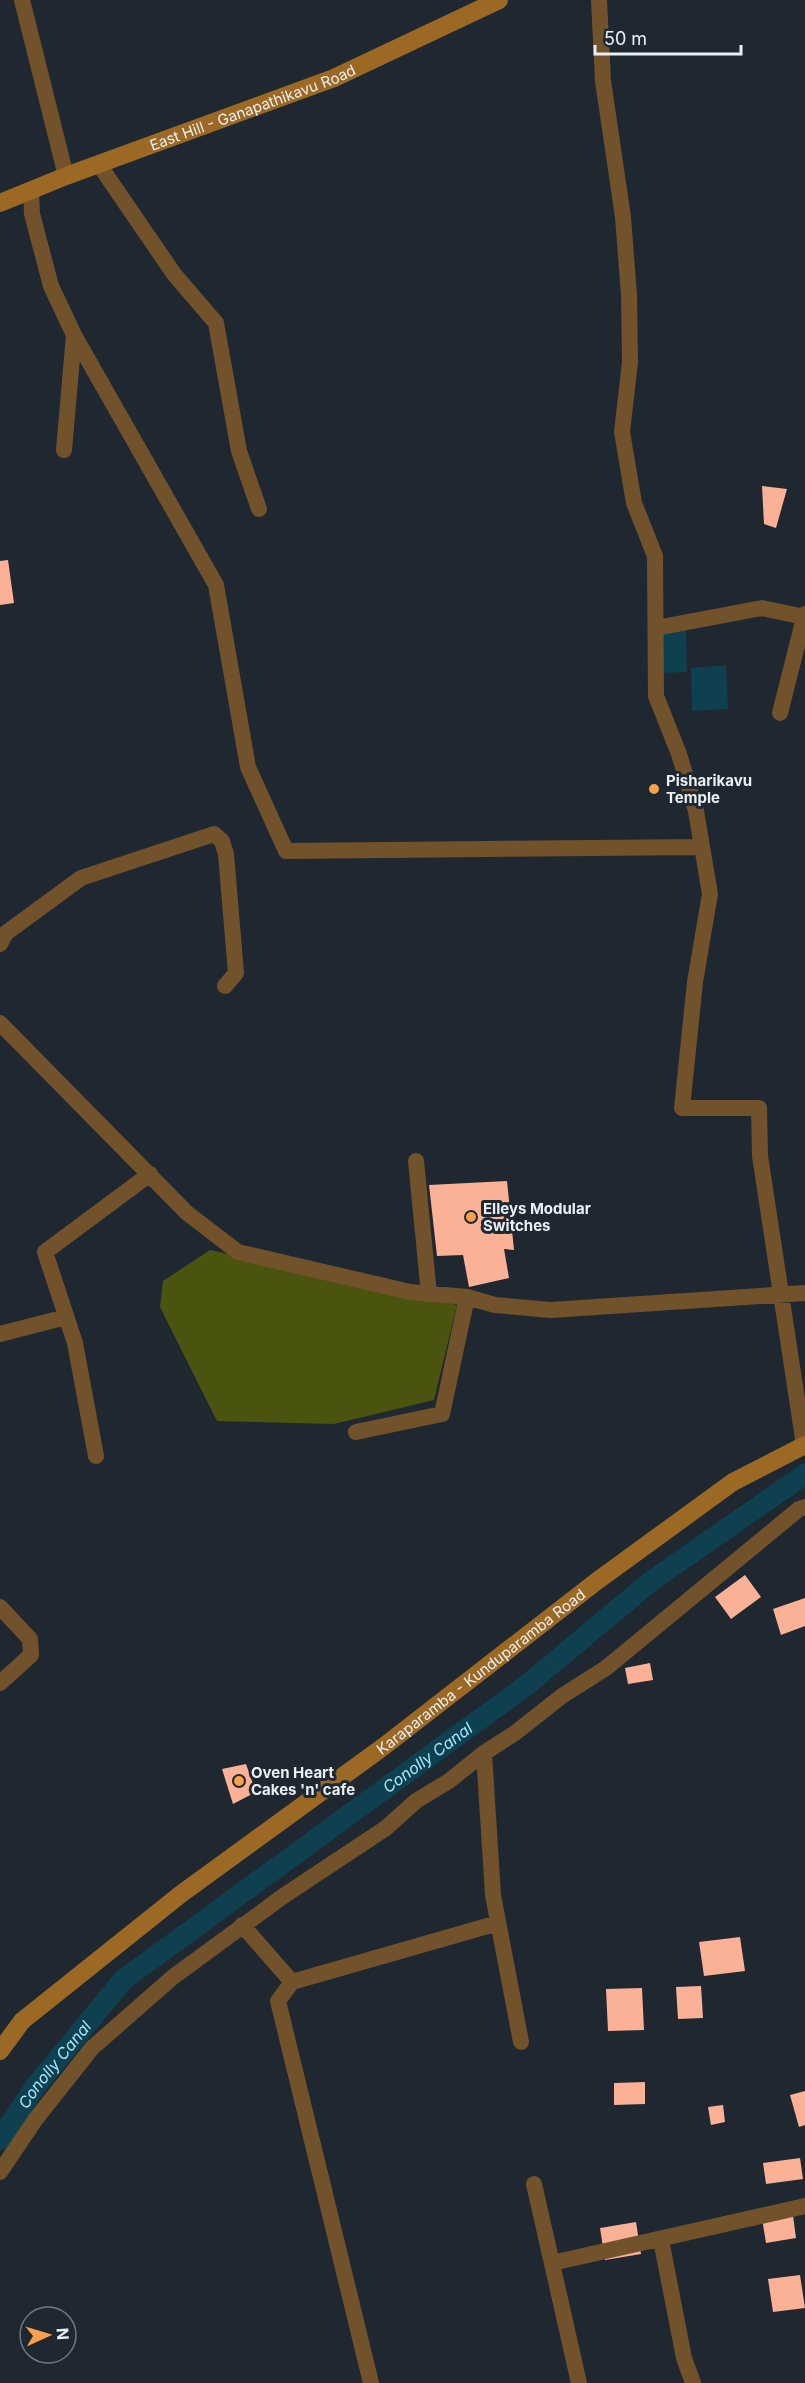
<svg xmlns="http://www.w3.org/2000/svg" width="805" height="2383" viewBox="0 0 805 2383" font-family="Inter,sans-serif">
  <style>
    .green { fill: #4a540f }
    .water { fill: #0e404f }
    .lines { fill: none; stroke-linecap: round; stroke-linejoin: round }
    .canal { stroke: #0e404f; stroke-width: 21 }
    .building { fill: #fbb196 }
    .minor { stroke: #71522b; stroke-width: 16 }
    .secondary { stroke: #9b6924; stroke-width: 18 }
    .poi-dot { fill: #f8a14a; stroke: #1f2831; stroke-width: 2 }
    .labels { text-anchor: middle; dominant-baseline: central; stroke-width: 6; stroke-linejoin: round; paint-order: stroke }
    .street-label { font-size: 15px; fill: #eaeff5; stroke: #1f2831 }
    .poi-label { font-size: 15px; font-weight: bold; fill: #eaeff5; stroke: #1f2831; text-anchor: start }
    .water-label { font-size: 16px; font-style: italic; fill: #a3e7fe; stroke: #1f2831 }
  </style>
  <rect width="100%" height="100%" fill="#1f2831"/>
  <path class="green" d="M210 1250 457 1305 434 1400 334 1424 217 1421 160 1307 163 1281Z"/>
  <path class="water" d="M686 630 687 672 660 673 659 632Z
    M726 665 728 709 692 711 691 668Z"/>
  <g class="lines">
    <path class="canal" id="s1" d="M0 2140 35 2087 123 1980 528 1684 650 1582 805 1474"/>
  </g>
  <path class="building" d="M762 486 787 489 776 528 764 524Z
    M8 560 14 603 0 605V561Z
    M507 1181 514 1250 504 1249 509 1278 469 1287 463 1255 437 1256 429 1185Z
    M745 1575 761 1597 731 1619 715 1597Z
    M805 1598V1626L781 1635 773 1609Z
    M650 1663 653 1680 628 1684 625 1668Z
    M246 1764 256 1792 233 1804 222 1769Z
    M740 1937 745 1971 704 1976 699 1942Z
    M701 1986 703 2018 678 2019 676 1987Z
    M642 1988 644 2030 608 2031 606 1989Z
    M645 2082V2104L614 2105V2083Z
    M805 2091V2125L799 2127 790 2095Z
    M723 2105 725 2122 711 2125 708 2107Z
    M800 2158 803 2179 766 2184 763 2163Z
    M792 2208 796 2238 766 2243 761 2212Z
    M636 2222 641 2254 605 2260 600 2228Z
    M800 2275 805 2308 773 2312 768 2279Z"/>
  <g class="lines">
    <path class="minor" d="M22 0 66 176
      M599 0 603 81 623 217 629 295 630 362 622 432 634 503 655 556 656 696 679 754 696 811 710 894 695 982 682 1108H759L760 1156 804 1445
      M100 166 174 274 216 323 239 451 259 509
      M31 192 32 214 51 286 74 335 64 450
      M74 335 216 585 248 767 286 851 702 847
      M656 628 762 608 804 617
      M780 713 805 614
      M0 944 6 933 81 878 214 834 222 841 226 854 236 973 225 986
      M0 1023 187 1213 238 1252 410 1292 467 1297 495 1305 551 1310 805 1293
      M416 1161 429 1294
      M0 1334 66 1317
      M356 1432 442 1414 467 1297
      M96 1456 75 1343 45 1252 150 1174
      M0 1607 30 1639 31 1655 0 1683
      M484 1753 493 1895 521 2042
      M242 1925 292 1982 278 2001 371 2383
      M292 1982 498 1923
      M0 2172 35 2120 92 2048 173 1977 282 1897 386 1828 416 1801 449 1781 484 1753 515 1733 562 1696 606 1668 799 1509 805 1507
      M534 2184 579 2383
      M661 2240 684 2358 693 2383
      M552 2263 805 2206"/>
    <g class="secondary">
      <path id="s2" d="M0 203 66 176 334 78 499 0"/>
      <path id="s3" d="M0 2051 22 2021 181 1894 383 1747 597 1581 733 1482 805 1445"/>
    </g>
  </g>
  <g class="poi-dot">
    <circle cx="654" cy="789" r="6"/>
    <circle cx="471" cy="1217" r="6"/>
    <circle cx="239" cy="1781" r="6"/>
  </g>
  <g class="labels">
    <g class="street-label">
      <text stroke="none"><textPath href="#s2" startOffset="270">East Hill - Ganapathikavu Road</textPath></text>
      <text stroke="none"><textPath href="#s3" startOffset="614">Karaparamba - Kunduparamba Road</textPath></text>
    </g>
    <g class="poi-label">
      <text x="666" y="780">Pisharikavu<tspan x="666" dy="17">Temple</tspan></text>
      <text x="483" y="1208">Elleys Modular<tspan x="483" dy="17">Switches</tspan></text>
      <text x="251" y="1772">Oven Heart<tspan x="251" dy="17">Cakes 'n' cafe</tspan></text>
    </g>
    <g class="water-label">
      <text stroke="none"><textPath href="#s1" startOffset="579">Conolly Canal</textPath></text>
      <text stroke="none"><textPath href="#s1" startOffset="93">Conolly Canal</textPath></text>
    </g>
  </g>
  <g transform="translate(48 2335) rotate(86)"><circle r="28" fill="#1f2831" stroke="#70787f" stroke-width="1.5"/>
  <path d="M0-4.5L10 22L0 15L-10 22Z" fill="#f8a14a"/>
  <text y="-9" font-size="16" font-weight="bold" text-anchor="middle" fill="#eaeff5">N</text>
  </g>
  <path d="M595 45v9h146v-9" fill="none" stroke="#eaeff5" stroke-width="3"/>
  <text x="604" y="45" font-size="18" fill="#eaeff5" stroke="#1f2831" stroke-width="4.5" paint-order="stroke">50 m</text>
</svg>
